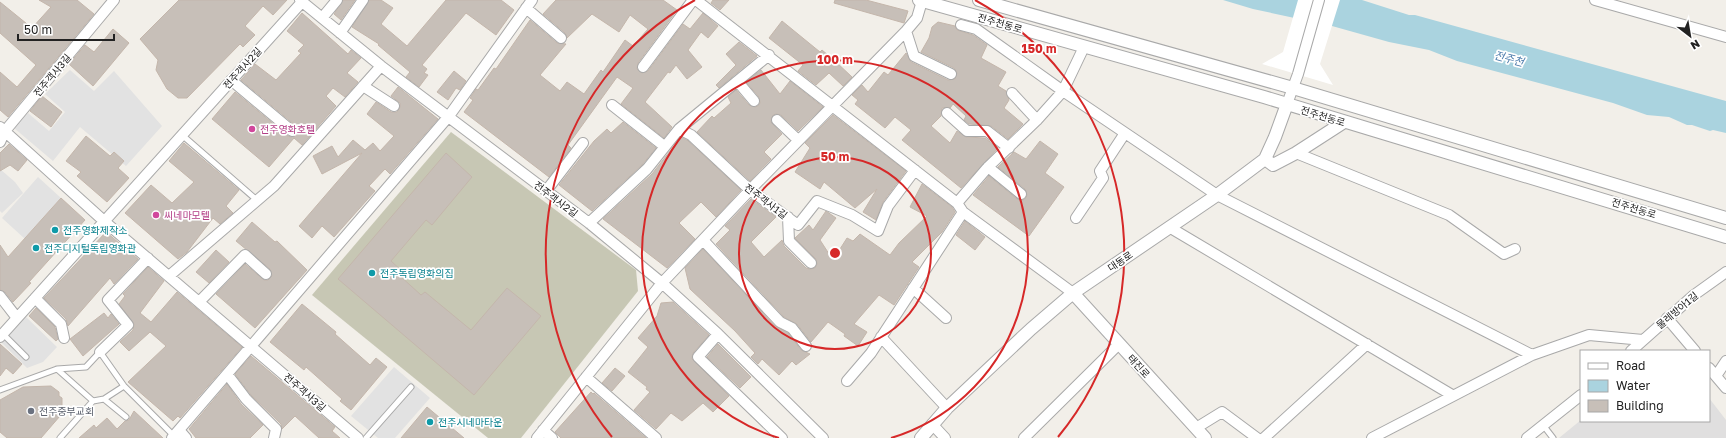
<svg xmlns="http://www.w3.org/2000/svg" width="1726" height="438" viewBox="0 0 1726 438" font-family="'Golos Text','Noto Sans KR',sans-serif">
  <style>
    .residential { fill: #e0dfdf }
    .construction { fill: #c7c7b4 }
    .parking { fill: #e2e2e2 }
    .water { fill: #aad3df }
    .pier { fill: #fff }
    .building { fill: #c7bfb8; stroke: #c4b6ab }
    .lines { fill: none; stroke-linecap: round; stroke-linejoin: round }
    .service-casing { stroke: #a9a9a9; stroke-width: 7 }
    .minor-casing { stroke: #a9a9a9; stroke-width: 12 }
    .tertiary-casing { stroke: #a9a9a9; stroke-width: 14 }
    .service { stroke: #fff; stroke-width: 5 }
    .minor { stroke: #fff; stroke-width: 10 }
    .tertiary { stroke: #fff; stroke-width: 12 }
    .ring { fill: none; stroke: #d62828; stroke-width: 2 }
    .hotel-dot { fill: #d1479c; stroke: #fff; stroke-width: 1.5 }
    .culture-dot { fill: #0f9aa8; stroke: #fff; stroke-width: 1.5 }
    .worship-dot { fill: #6b7280; stroke: #fff; stroke-width: 1.5 }
    .labels { text-anchor: middle; dominant-baseline: central; stroke-width: 3.5; stroke-linejoin: round; paint-order: stroke }
    .street-label { font-size: 10px; fill: #222; stroke: #fff }
    .hotel-label { font-size: 10px; fill: #b23c85; stroke: #fff; text-anchor: start }
    .culture-label { font-size: 10px; fill: #0d838f; stroke: #fff; text-anchor: start }
    .worship-label { font-size: 10px; fill: #5b616d; stroke: #fff; text-anchor: start }
    .water-label { font-size: 11px; font-style: italic; fill: #4a7aab; stroke: #fff }
    .centre { fill: #d62828; stroke: #fff; stroke-width: 2 }
    .ring-label { font-size: 12px; text-anchor: middle; font-weight: bold; fill: #d62828; stroke: #fff; stroke-width: 3.5; stroke-linejoin: round; paint-order: stroke }
  </style>
  <rect width="100%" height="100%" fill="#f2efe9"/>
  <path class="residential" d="M1709 398 1726 420V438H1559L1581 420 1709 421Z"/>
  <path class="construction" d="M451 132 636 270 638 291 521 438H488L312 295Z"/>
  <path class="parking" d="M70 70 94 91 114 71 162 126 126 166 80 127 53 161 14 128 28 113 49 131 65 112 45 94Z
    M0 169 15 182 23 193 2 213 0 211Z
    M38 177 61 198 25 239 2 218Z
    M26 317 57 347 43 362 27 368 2 343Z
    M394 367 430 398 395 438H378L351 416Z"/>
  <path class="water" d="M1223 0H1362L1409 15H1415L1726 101V133L1713 130 1710 131 1692 125H1687L1669 117 1647 115 1613 103 1457 61 1429 50 1389 42 1332 26 1253 9Z"/>
  <path class="pier" d="M1298 0H1340L1320 64 1333 85 1262 64 1283 52Z"/>
  <path class="building" d="M39 0H77L94 14 8 117 0 110V72L17 87 36 65 0 33V2L32 28 51 7Z
    M179 0H287L273 15 263 6 245 26 255 35 243 47 240 44 187 98H178L167 89 156 70 158 60 140 39Z
    M343 0H355L341 20 334 14Z
    M369 0H381L393 8 381 24 407 46 446 0H501L514 10 496 35 466 13 422 65 427 69 424 73 428 75 419 87 406 77 410 72 378 45 379 44 352 27Z
    M556 0H663L677 10 638 63 637 69 642 73 648 71 683 24 690 29 703 13 718 26 708 38 701 32 688 50 702 67 687 79 676 65 670 73 668 72 645 102 672 127 664 138 621 104 633 88 617 77 568 145 571 148 549 177 464 112 473 100 470 98 476 89 478 90 494 68 496 69 530 20 557 43 566 44 540 75 560 91 567 82 584 94 601 70 603 72 625 40 633 46 648 29 630 15 619 32 592 14 567 38 565 33 543 14Z
    M713 0H729L720 10 711 3Z
    M835 0H866L908 11 904 23 834 3Z
    M302 13 348 54 351 50 361 58 347 73 358 82 345 97 333 88 326 96 336 106 302 145 294 138 269 167 212 119 235 92 288 136 291 137 297 135 298 132 296 126 241 80 255 64 276 80 301 53 298 51 304 45 287 31Z
    M782 21 820 52 822 50 835 61 852 77 843 86 829 73 816 85 798 71 803 65 769 38Z
    M938 22 955 26 957 30 973 35 987 45 981 58 1006 72 998 86 1006 91 1009 100 1004 108 1023 124 1008 139 991 126 969 124 964 120 966 116 953 104 950 108H942L941 116 931 126 950 143 957 131 966 137 985 138 998 148 961 188 902 140 911 130 895 117 885 128 855 104 858 100 852 95 862 85 868 92 884 72 888 75 906 53 911 62 948 80 955 79 957 73 954 68 921 52 929 38 932 27Z
    M113 29 129 43 93 86 69 64 85 45 94 52Z
    M739 42 757 56 719 88 716 85 736 65 726 54Z
    M761 70 780 94 790 81 823 107 798 131 781 115 776 114 773 115 771 122 782 134 764 152 771 159 750 181 697 132 712 116 714 118 731 103 728 97 736 90 749 105 755 107 758 106 760 103 759 97 746 82Z
    M454 71 466 81 460 90 456 88 448 100 437 92Z
    M398 87 438 119 390 174 385 169 369 186 375 191 334 237 322 226 312 238 299 226 362 153 322 174 313 156 332 146 338 157 353 140 365 150 373 143 380 151 394 136 367 114 376 102 391 112H397L400 107V103L391 96Z
    M42 96 62 112 51 127 30 111Z
    M833 115 906 171 883 202 876 220 863 212 877 189 855 208 824 182 820 189 795 172 810 148 805 143Z
    M623 122 656 148 642 165 592 211 559 185 594 141 607 129 611 133Z
    M86 136 110 156 114 152 124 161 118 168 129 178 107 202 77 176 81 172 66 161Z
    M681 137 687 140 741 190 716 217 701 202 679 223 695 239 667 268 603 219 652 174Z
    M1040 141 1058 154 1045 173 1064 187 1029 236 973 195 989 176 1017 199 1023 200 1026 198 1027 195 1025 189 998 167 1014 152 1026 159Z
    M184 143 239 190 226 206 233 213 220 224 213 218 187 252 178 259 125 213 151 185 172 203 194 182 169 161Z
    M9 144 27 160 18 171 10 165 0 171V153Z
    M446 153 472 177 432 225 426 220 391 261 402 271 399 275 421 295 425 292 471 330 507 288 541 316 474 395 338 279Z
    M922 184 952 207 955 212 942 232 912 262 919 267 894 305 879 295 854 324 867 332 858 346 844 336 845 334 828 322 811 342 797 324 784 317 716 244 730 230 725 226 751 199 776 217 751 242 764 257 782 240 784 246 806 268 810 269 815 268 817 264 816 259 795 238 809 225 813 230 826 211 836 218 820 240 833 260 847 238 853 241 860 234 890 255 899 243 927 216 910 207Z
    M61 198 85 220 29 282 31 283 13 302 5 292 0 290V245L8 257Z
    M965 221 985 237 975 250 956 235Z
    M252 222 275 242 277 241 307 270 255 328 216 294 245 264 264 280H268L272 276 270 269 236 241Z
    M106 232 138 259 114 284 110 278 68 326 66 319 44 298Z
    M703 249 775 326 788 333 801 350 810 354 796 365 792 361 779 375 762 359 758 364 751 357 755 353 735 331 690 289 685 268Z
    M216 250 229 262 209 283 196 272Z
    M148 267 164 281 140 313 151 322 177 292 242 347 180 418 178 416 173 421 128 382 166 346 150 332 129 351 120 342 133 330 134 324 119 304 125 296 123 294Z
    M673 302 709 335 693 353 692 359 729 396 713 412 703 403 682 421 671 413 656 429 634 410 650 392 646 389 647 387 628 372 648 347 638 338 657 316 661 303Z
    M302 304 336 332 335 334 370 365 376 358 387 367 351 410 340 401 342 399 306 367 304 370 270 342Z
    M36 308 55 327 58 339 56 341 29 316Z
    M104 313 108 318 111 314 119 324 83 356 70 339Z
    M0 344 22 364 13 374 6 368 0 376Z
    M718 344 751 377 740 388 707 357Z
    M251 356 335 427 332 431 340 438H319L295 416 282 429 281 424 251 395 235 374Z
    M615 368 625 376 612 391 602 383Z
    M227 384 241 404 263 425 250 438H196L189 429Z
    M51 386 59 392V396L62 398V409L60 416 41 438H7L0 432V400L23 387Z
    M591 392 593 394 594 393 646 438H561L555 432Z
    M427 407 464 438H401Z
    M134 411 163 438H79L94 425 96 428 107 418 117 429 125 421 129 420Z"/>
  <g class="lines">
    <g class="service-casing">
      <path id="service" d="M182 135 258 201
        M3 334 26 357
        M57 369 86 367 100 352 124 386 174 436
        M0 390 57 369 93 401 60 438
        M104 399 124 386
        M93 401 104 399 126 417
        M1543 425 1553 438
        M366 438 411 387"/>
    </g>
    <g class="minor-casing">
      <path id="minor" d="M300 0 381 66 589 223 662 283 718 334 823 438
        M696 0 957 203 963 212 1073 293
        M1595 0 1726 37
        M526 8 561 38
        M322 18 337 0
        M961 25 976 29 1063 91 1217 195 1532 355
        M906 31 914 56 951 74
        M340 33 363 0
        M643 67 693 0
        M231 80 292 131
        M738 82 754 101
        M363 86 394 106
        M1012 93 1037 120
        M1287 104 1298 74 1319 0
        M612 105 664 146
        M947 113 967 131H987L1009 148
        M777 120 798 140
        M0 127 104 221 358 438
        M679 129 691 135 750 190 798 225 817 201 852 215 878 231 888 206 915 170
        M0 142 5 131 114 0
        M1296 153 1449 215 1504 254 1515 249
        M988 167 1021 194
        M546 191 583 143
        M957 203 988 167 1037 120 1063 91 1084 47
        M788 217 789 241 811 263
        M1076 218 1103 178 1100 171 1125 133
        M589 223 647 169 679 129 769 55
        M1169 227 1452 395
        M703 240 780 322 792 328 806 346
        M169 276 274 186 381 66
        M913 288 946 318
        M0 296 17 318
        M35 298 61 324 64 338
        M199 302 245 255 266 274
        M1667 318 1695 351
        M718 334 698 357 782 438
        M0 337 302 2
        M881 337 947 408
        M1631 351 1694 295 1726 272
        M100 352 128 325 108 300 148 258
        M1709 368 1726 388
        M227 374 246 399 276 429 274 438
        M1716 376 1726 361
        M586 377 656 438
        M847 381 871 353 963 212
        M932 424 945 438
        M1196 428 1222 412 1257 438
        M179 430 186 438
        M543 430 552 438
        M172 438 449 116 532 0
        M537 438 662 283 750 190 906 31 917 18 922 1
        M1024 438 1119 344
        M1264 438 1367 344
        M1372 438 1532 355 1589 335 1643 340
        M1527 438 1581 395"/>
    </g>
    <g class="tertiary-casing">
      <path id="tertiary" d="M919 0 1264 97 1726 237
        M979 0 1293 88 1726 218
        M1265 159 1273 165 1296 153 1344 122
        M1073 293 1205 438
        M921 438 947 408 1031 329 1073 293 1217 195 1265 159 1275 137 1287 104"/>
    </g>
    <use href="#service" class="service"/>
    <use href="#minor" class="minor"/>
    <use href="#tertiary" class="tertiary"/>
  </g>
  <g class="ring">
    <circle cx="835" cy="253" r="96"/>
    <path d="M779 438A193 193 0 1 1 891 438"/>
    <path d="M612 437A289 289 0 0 1 695 0M975 0A289 289 0 0 1 1058 437"/>
  </g>
  <g class="hotel-dot">
    <circle cx="252" cy="129" r="4"/>
    <circle cx="156" cy="215" r="4"/>
  </g>
  <g class="culture-dot">
    <circle cx="55" cy="230" r="4"/>
    <circle cx="36" cy="248" r="4"/>
    <circle cx="372" cy="273" r="4"/>
    <circle cx="430" cy="422" r="4"/>
  </g>
  <circle class="worship-dot" cx="31" cy="411" r="4"/>
  <g class="labels">
    <g class="street-label">
      <text transform="translate(1000 23) rotate(16)">전주천동로</text>
      <text transform="translate(242 68) rotate(-48)">전주객사2길</text>
      <text transform="translate(52 75) rotate(-50)">전주객사3길</text>
      <text transform="translate(1323 116) rotate(17)">전주천동로</text>
      <text transform="translate(556 199) rotate(37)">전주객사2길</text>
      <text transform="translate(766 201) rotate(37)">전주객사1길</text>
      <text transform="translate(1634 208) rotate(17)">전주천동로</text>
      <text transform="translate(1120 261) rotate(-34)">대동로</text>
      <text transform="translate(1677 310) rotate(-40)">물레방아1길</text>
      <text transform="translate(1139 366) rotate(48)">태진로</text>
      <text transform="translate(305 392) rotate(41)">전주객사3길</text>
    </g>
    <g class="hotel-label">
      <text x="260" y="129">전주영화호텔</text>
      <text x="164" y="215">씨네마모텔</text>
    </g>
    <g class="culture-label">
      <text x="63" y="230">전주영화제작소</text>
      <text x="44" y="248">전주디지털독립영화관</text>
      <text x="380" y="273">전주독립영화의집</text>
      <text x="438" y="422">전주시네마타운</text>
    </g>
    <g class="worship-label">
      <text x="39" y="411">전주중부교회</text>
    </g>
    <g class="water-label">
      <text transform="translate(1509 58) rotate(15)">전주천</text>
    </g>
  </g>
  <circle cx="835" cy="253" r="6" class="centre"/>
  <g class="ring-label">
    <text x="1039" y="53">150 m</text>
    <text x="835" y="64">100 m</text>
    <text x="835" y="161">50 m</text>
  </g>
  <rect x="1580" y="350" width="130" height="72" fill="#ffffff" stroke="#a7a7a7"/>
  <rect x="1588" y="363" width="20" height="6" fill="#ffffff" stroke="#a7a7a7"/>
  <text x="1616" y="370" font-size="12" fill="#222222">Road</text>
  <rect x="1588" y="380" width="20" height="12" fill="#aad3df" stroke="#a7a7a7"/>
  <text x="1616" y="390" font-size="12" fill="#222222">Water</text>
  <rect x="1588" y="400" width="20" height="12" fill="#c7bfb8" stroke="#a7a7a7"/>
  <text x="1616" y="410" font-size="12" fill="#222222">Building</text>
  <g transform="translate(1690 36) rotate(149)" stroke="#ffffff" stroke-width="3" paint-order="stroke">
  <path d="M0-3L7 15L0 10L-7 15Z" fill="#222222"/>
  <text y="-6" font-size="11" font-weight="bold" text-anchor="middle" fill="#222222">N</text>
  </g>
  <path d="M18 34v6h96v-6" fill="none" stroke="#222222" stroke-width="2"/>
  <text x="24" y="34" font-size="12" fill="#222222" stroke="#ffffff" stroke-width="3" paint-order="stroke">50 m</text>
</svg>
